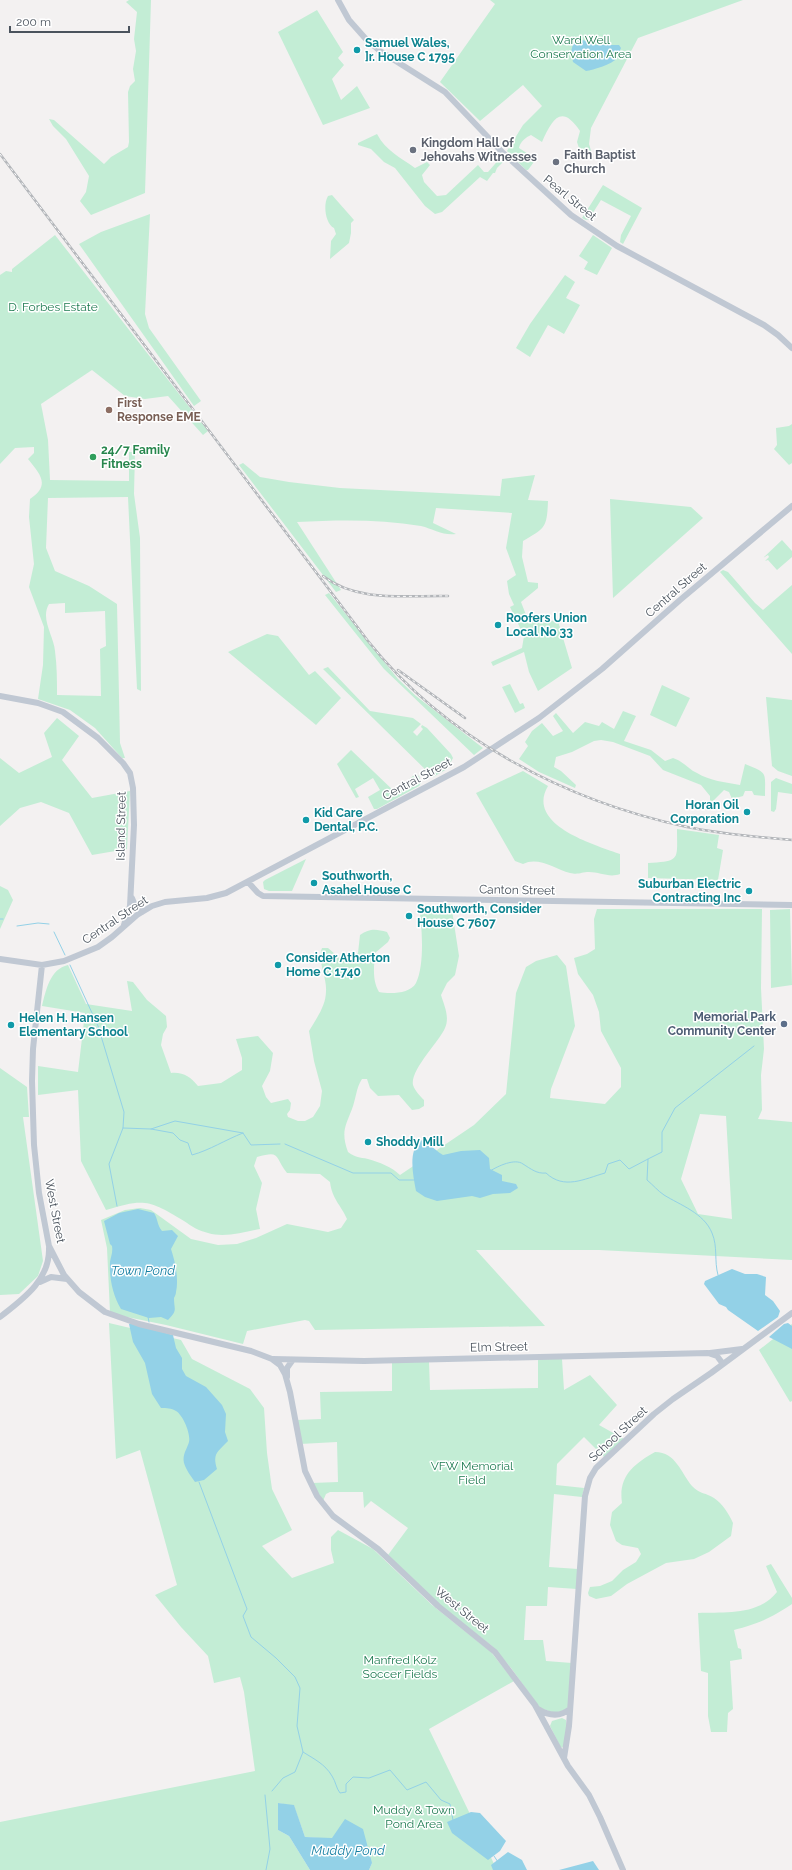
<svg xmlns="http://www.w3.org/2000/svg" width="792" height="1870" viewBox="0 0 792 1870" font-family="Raleway,sans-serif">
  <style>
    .green { fill: #c3edd5; fill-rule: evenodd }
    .water { fill: #93d1e7 }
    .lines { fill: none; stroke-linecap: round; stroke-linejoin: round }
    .stream { stroke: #93d1e7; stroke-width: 1 }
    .secondary { stroke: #c0c8d3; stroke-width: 6 }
    .rail-casing { stroke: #b3b6ba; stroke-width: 2.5 }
    .rail { stroke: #fff; stroke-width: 1; stroke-dasharray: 3; stroke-linecap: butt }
    .culture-dot { fill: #0f9aa8; stroke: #fff; stroke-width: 1.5 }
    .worship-dot { fill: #6b7280; stroke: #fff; stroke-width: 1.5 }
    .education-dot { fill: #8d6e63; stroke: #fff; stroke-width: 1.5 }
    .leisure-dot { fill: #2e9e5b; stroke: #fff; stroke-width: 1.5 }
    .service-dot { fill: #5c6f8a; stroke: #fff; stroke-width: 1.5 }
    .labels { text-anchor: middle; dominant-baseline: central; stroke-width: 3; stroke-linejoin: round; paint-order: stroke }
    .park-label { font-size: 12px; fill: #1e7b51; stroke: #fff }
    .culture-label { font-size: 12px; font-weight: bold; fill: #0d838f; stroke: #fff; text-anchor: start }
    .worship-label { font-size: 12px; font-weight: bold; fill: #5b616d; stroke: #fff; text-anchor: start }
    .street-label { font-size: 12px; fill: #4a535d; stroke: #fff }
    .education-label { font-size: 12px; font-weight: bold; fill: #785e54; stroke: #fff; text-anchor: start }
    .leisure-label { font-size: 12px; font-weight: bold; fill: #27864d; stroke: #fff; text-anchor: start }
    .service-label { font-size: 12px; font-weight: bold; fill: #4e5e75; stroke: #fff; text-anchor: end }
    .water-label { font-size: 13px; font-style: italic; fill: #167fa3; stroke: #fff }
  </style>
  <rect width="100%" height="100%" fill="#f3f1f1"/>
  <path class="green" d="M129 0H151L145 193 91 215 80 201 86 192 89 176 66 139 53 126 49 119 54 120 104 164 111 157 128 147 129 142 128 92 130 86 135 81 133 69 136 51 134 39 137 12 126 2Z
    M490 0H743L638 38 591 128 589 144 593 157 588 159 579 148 577 142 580 131C561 103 552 120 542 142L531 135C526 137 520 142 519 148L536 159 528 170H526L507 151 523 125 542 106 523 85 480 121 440 82 495 4Z
    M317 10 343 52 338 58 344 65 332 79 341 100 357 86 370 108 323 125 278 32Z
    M377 134C386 151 400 157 415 168L427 162 430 165 422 175 424 182 437 196 446 195 478 165 484 172H488L501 157 505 160 497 168 495 173H493L487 181 480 177 442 212 435 214 425 206 395 168 384 162 371 149 358 145V143Z
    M603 185 642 208 623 244 620 242 621 235 631 216 601 200 589 219 586 220 582 218Z
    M332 195 354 220 351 223V233L349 243 330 259 331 241 336 234 334 228C325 223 323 204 328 196Z
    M150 214 145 314 149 328 201 401 194 406 79 244 101 232Z
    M55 235 208 431 203 435 168 396 145 399 125 396 92 370 41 404 48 440 50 480 129 481V452H135L134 494 140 538 141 691 137 689 128 497 48 498 46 548 55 571 89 586 117 604 120 743 125 758H122L95 728 70 710 38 699 43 665 44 627 29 587 34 564 29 517 30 499C51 485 40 474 28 459L34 453V447L15 448 0 464V275L6 271 12 272V269ZM65 603V613L105 611 106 646 100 649 101 696 57 695C57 681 57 666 55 651 54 636 40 619 49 604Z
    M593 235 612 248 597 275 584 269 588 262 579 256Z
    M565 275 575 282 566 298 580 305 564 334 548 325 530 357 516 348 530 324Z
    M792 424V463L789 465 774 449 777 445 776 428 789 426Z
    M243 463 260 477 289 482 340 488 500 496 502 479 535 475 528 500 548 501C547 528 545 528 523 541L522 557 528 582 538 583V588L521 602 528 620 558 621 572 668 538 691 529 672 524 652 493 666 491 662 522 648 524 636 510 607 514 605 509 594 507 581 516 575 506 548 512 513 436 508 433 523 456 534C444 536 433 529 421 526 380 519 338 520 297 522L341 590 336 592 239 465Z
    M610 499 691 507 703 518 613 598Z
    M782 540 792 551V557L777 570 768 560 765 561 769 557 768 555 763 558Z
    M723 570 728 572 755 603 763 610 792 585V654L720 572Z
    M329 593 398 679 416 696 483 748 474 755 384 669 325 595Z
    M267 634 278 636 309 675 315 671 341 698 316 725 228 652Z
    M328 667 370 711 413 718 421 724 413 732 417 736 423 729 421 727 422 725 427 728 451 754 453 758 447 769 433 777 323 669Z
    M510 684 520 704 523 703 525 708 515 713 502 687Z
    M662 685 690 698 676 727 650 715Z
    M766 697 792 700V776L778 771 772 766Z
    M623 711 636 716 624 741 651 750 665 761 673 758C683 761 688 769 697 773 710 781 725 782 740 785L745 764C768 773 765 772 765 796L754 795 752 791H745L743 796 732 799 729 792 724 790 710 804V796L701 785 663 770 650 756 613 742 601 740 594 741 572 752 556 757 554 767 561 771 576 785 575 788 539 772 519 759 528 746 525 742 532 731 542 723 553 736 563 731 553 716 556 713 573 733 585 722 599 726 602 722 614 729Z
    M57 718 79 736 62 760 92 798 130 791 127 849 92 855 69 813 41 802 20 808 0 826V758L19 773 52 757 44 733Z
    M351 750 396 793 405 787 403 785 415 774 419 776 421 783 419 786 377 809H374L368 797 380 790 373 778 355 789 359 797 356 798 337 764Z
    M523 771 548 786C525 825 595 845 620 854V874C609 878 600 872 589 872 581 872 579 875 570 873 555 869 538 856 523 864L515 861 476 793Z
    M776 778 792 784V794L778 792 776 809 774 812 771 811V782Z
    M677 829 719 835 717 848 723 850 718 880 648 878V863C681 861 677 860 677 829Z
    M306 859 292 891H269L264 889 263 882 265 880Z
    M0 886 8 890 13 900 0 929Z
    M451 904 459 956 455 975 447 983 441 995C444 1005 450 1017 445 1028 439 1042 410 1070 413 1085 415 1091 420 1096 424 1100V1106L419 1109 412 1110 399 1095 378 1096 370 1088 367 1079H362C356 1088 356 1099 352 1109 345 1127 341 1132 348 1152 356 1158 359 1157 368 1159 379 1162 392 1167 400 1175L474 1125 506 1094 516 993 526 967 536 961 557 955 566 966 575 1026 551 1089 550 1098 605 1104 621 1087V1068L601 1031 599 1012 593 995 578 974 574 958 587 954 595 949 594 919 597 909H762L761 988 764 1049 761 1075 762 1110 758 1119 792 1122V1260L599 1250H476L545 1326 315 1330 309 1321 305 1320 247 1331 243 1344 166 1325 127 1317 110 1312 107 1248 101 1220 125 1210 140 1208 151 1210 191 1239 218 1245 237 1244 256 1238 287 1224 328 1232 341 1228 347 1219C341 1205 332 1199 330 1182L320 1174 287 1173C274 1156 281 1150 257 1157L254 1166 262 1183 256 1209 260 1229C243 1232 225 1238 208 1233 199 1231 191 1226 184 1221 150 1200 144 1198 106 1210L81 1161 78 1090 38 1095V1066L78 1072 85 1013 42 1006C46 990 50 969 68 965L86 1004 132 1011 127 981 133 982 147 1000 166 1016 167 1027 163 1034 161 1045 171 1073C184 1072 190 1077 198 1086L221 1083 242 1070V1058L236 1039 258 1036 273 1053 270 1071 262 1086 266 1097 271 1103 288 1099 291 1103 290 1110 287 1114 288 1117 298 1121H305L313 1117 320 1106 322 1091 314 1061 309 1031C316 1019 326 1006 326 991 327 977 317 961 322 948H328L343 961 351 959 358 953 360 935C370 928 376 929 387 932L390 938 388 942 375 953C374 967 372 980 379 992 390 994 410 994 416 983 425 964 422 926 419 906ZM700 1114 726 1116 732 1219 698 1214 681 1179Z
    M790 909 792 985 771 988 770 910Z
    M0 1068 27 1087 29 1117H23L43 1261 38 1276 19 1294 0 1295Z
    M109 1323 181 1340 192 1359 250 1389 264 1408 267 1453 272 1489 292 1530 262 1546 292 1578 334 1563 331 1550V1537L338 1530 373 1549 432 1605 491 1652 514 1681 429 1729 497 1870H369L372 1863 332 1839 305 1837 294 1806 278 1803V1830L289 1836 310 1870H0V1822L255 1771 244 1692 240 1677 214 1683 208 1656 181 1627 155 1595 177 1585 140 1450 116 1459Z
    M792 1324V1401L790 1402 759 1350Z
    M538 1359H562L564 1390 590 1375 617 1405 599 1425 624 1439 604 1457 584 1437 557 1464 556 1485 584 1488 582 1497 554 1494 549 1567 578 1569 577 1589 548 1587 547 1606H526L524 1640H543L546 1661 572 1663 569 1706 565 1710 555 1713 540 1708 511 1668 492 1646 442 1607 388 1555 408 1528 371 1501 364 1508 363 1492H330L326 1494 323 1501 312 1483 338 1482 337 1442 300 1444 297 1420 321 1419 320 1392 392 1391V1362H429L430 1390 538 1388Z
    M655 1452C676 1452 681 1473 692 1486 699 1494 707 1493 714 1498 722 1503 729 1514 733 1523L731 1536 709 1552 694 1559 666 1563 627 1584 611 1596 596 1599 589 1596 588 1593 590 1587 600 1586 612 1581 623 1570 636 1562 641 1554 638 1548 622 1545 616 1541 610 1525 612 1512 622 1503C618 1476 634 1464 655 1452Z
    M771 1564 792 1598V1604C771 1618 758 1624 734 1630L738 1648 741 1649 742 1659 730 1661 733 1709 728 1713 727 1732H711L708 1716V1673L701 1671 698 1613C725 1612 758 1616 777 1592L766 1566Z
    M562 1718 566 1720C567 1729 566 1738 564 1746L561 1748 550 1726 552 1721Z"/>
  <path class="water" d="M583 40 595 45H619L621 48C619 51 619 55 617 58 613 64 593 70 586 71L573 62 571 52 573 44Z
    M420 1140C429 1142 434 1150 443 1155L461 1151 480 1150 489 1158 490 1169 502 1175V1181L516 1184 518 1188 510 1193 493 1194 480 1198 472 1196 437 1201 425 1197 416 1191C413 1175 408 1152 420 1140Z
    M138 1209 154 1213C158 1219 157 1225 162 1231L172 1230 178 1236 171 1249C175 1261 179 1279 176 1292 176 1294 175 1296 174 1298 174 1310 178 1310 168 1320L161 1317 149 1318 121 1309C113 1296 109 1278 110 1262 111 1256 113 1253 112 1246L110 1244 104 1221 119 1213Z
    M732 1269 745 1274H757L766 1277 765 1295 773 1301 780 1311 778 1317 758 1331 728 1310 726 1307 719 1304 704 1284 705 1281Z
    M788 1323 792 1326V1349L769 1337 784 1324Z
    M129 1324H133L173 1335 176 1348 182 1358V1369L186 1376 206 1387 222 1405 226 1414 225 1432 228 1441C218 1452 212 1453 217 1469L204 1480 195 1482C191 1476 186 1470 184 1463 182 1455 187 1449 189 1442 191 1434 183 1415 176 1411 171 1408 167 1408 161 1408L152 1394 145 1363 133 1342Z
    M278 1803 294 1805 305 1837 332 1838 345 1819 363 1829 372 1863 369 1870H310L289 1836 278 1830Z
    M471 1812 480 1813 506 1841 500 1851 488 1860 452 1833 447 1822Z
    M508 1852 522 1860 527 1870H493L491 1865Z
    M593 1861 599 1870H559Z"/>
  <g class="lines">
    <path class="stream" d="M0 919H3
      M17 926 38 923 49 924
      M54 932 65 955
      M70 965 98 1026 124 1112 123 1128 109 1164 117 1206
      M123 1128 151 1129 175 1121 243 1133 251 1145 280 1144
      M151 1129 173 1133 180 1140 188 1143 192 1155C210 1150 225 1140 243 1133
      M285 1144 353 1173H391L399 1180H414
      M648 1159 662 1152V1132L675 1108 754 1046
      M490 1171C498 1166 515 1158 523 1164 531 1169 537 1174 546 1173 564 1190 584 1179 605 1173L608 1164 620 1160 629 1169 648 1159 647 1180C653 1185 658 1191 664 1195 680 1205 704 1213 712 1233 718 1247 714 1261 718 1275
      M148 1317 149 1322
      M199 1482 247 1609 243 1616 251 1637 276 1658 295 1677 300 1688 297 1726 303 1752 295 1772 283 1778 272 1791
      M303 1752C314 1759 325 1764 332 1776 336 1782 336 1788 340 1793L346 1792V1784L353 1777 369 1778 390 1770 407 1790 426 1782 441 1800 450 1804 453 1820
      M265 1795 270 1849 266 1870
      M494 1856 498 1862"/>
    <path class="secondary" d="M338 0 349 20 365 38 380 51 445 92 503 153 571 215 617 246 764 325 778 335 792 348
      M0 696 38 703 63 712 98 738 123 763 130 773 133 788 134 825 130 906 124 925
      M248 882 258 893 263 896 792 905
      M132 898 134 903 142 912
      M0 959 42 965 64 961 98 947 112 937 137 915 152 906 165 902 207 898 226 893 464 767 539 718 602 669 680 600 792 506
      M42 965 33 1049 32 1081 34 1145 39 1193 49 1246 64 1275 79 1292 105 1312 139 1324 251 1351 272 1359 280 1365 285 1374 290 1392 305 1471 317 1496 333 1516 378 1549 438 1606 495 1652 535 1705 568 1766 589 1795 600 1817 623 1870
      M40 1282 51 1277 67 1279
      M0 1317C23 1299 50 1280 49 1248
      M710 1353 742 1349
      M273 1359 364 1361 708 1353 717 1356 723 1364
      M287 1377V1368L292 1361
      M538 1709C549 1716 560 1717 570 1709
      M564 1758 569 1726 585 1496 590 1478 596 1468 654 1414 673 1399 711 1373 792 1313"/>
    <g class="rail-casing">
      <path id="rail" d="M0 154 368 641C446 739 566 801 687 827 721 834 757 837 792 840
        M323 576C358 603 407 595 448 596
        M398 670 465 718"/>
    </g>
    <use href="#rail" class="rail"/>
  </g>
  <g class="culture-dot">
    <circle cx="357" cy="50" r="4"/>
    <circle cx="498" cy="625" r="4"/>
    <circle cx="747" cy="812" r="4"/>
    <circle cx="306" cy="820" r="4"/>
    <circle cx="314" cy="883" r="4"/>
    <circle cx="749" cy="891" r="4"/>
    <circle cx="409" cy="916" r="4"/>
    <circle cx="278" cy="965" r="4"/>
    <circle cx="11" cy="1025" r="4"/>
    <circle cx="368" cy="1142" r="4"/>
  </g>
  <g class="worship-dot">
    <circle cx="413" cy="150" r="4"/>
    <circle cx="556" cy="162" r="4"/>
  </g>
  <circle class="education-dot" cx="109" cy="410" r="4"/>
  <circle class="leisure-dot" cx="93" cy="457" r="4"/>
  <circle class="service-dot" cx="784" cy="1024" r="4"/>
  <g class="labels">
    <g class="park-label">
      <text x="581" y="40">Ward Well<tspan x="581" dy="14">Conservation Area</tspan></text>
      <text x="53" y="307">D. Forbes Estate</text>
      <text x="472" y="1466">VFW Memorial<tspan x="472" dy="14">Field</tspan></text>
      <text x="400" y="1660">Manfred Kolz<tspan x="400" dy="14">Soccer Fields</tspan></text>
      <text x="414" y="1810">Muddy &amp; Town<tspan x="414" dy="14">Pond Area</tspan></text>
    </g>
    <g class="culture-label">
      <text x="365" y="43">Samuel Wales,<tspan x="365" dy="14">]r. House C 1795</tspan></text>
      <text x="506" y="618">Roofers Union<tspan x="506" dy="14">Local No 33</tspan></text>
      <text x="739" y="805" text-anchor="end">Horan Oil<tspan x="739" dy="14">Corporation</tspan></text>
      <text x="314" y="813">Kid Care<tspan x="314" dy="14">Dental, P.C.</tspan></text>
      <text x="322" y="876">Southworth,<tspan x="322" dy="14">Asahel House C</tspan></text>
      <text x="741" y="884" text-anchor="end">Suburban Electric<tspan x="741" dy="14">Contracting Inc</tspan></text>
      <text x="417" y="909">Southworth, Consider<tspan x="417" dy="14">House C 7607</tspan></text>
      <text x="286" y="958">Consider Atherton<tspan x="286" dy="14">Home C 1740</tspan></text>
      <text x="19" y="1018">Helen H. Hansen<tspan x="19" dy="14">Elementary School</tspan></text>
      <text x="376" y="1142">Shoddy Mill</text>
    </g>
    <g class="worship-label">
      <text x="421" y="143">Kingdom Hall of<tspan x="421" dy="14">Jehovahs Witnesses</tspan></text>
      <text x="564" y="155">Faith Baptist<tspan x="564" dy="14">Church</tspan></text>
    </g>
    <g class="street-label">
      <text transform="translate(570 198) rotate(39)">Pearl Street</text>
      <text transform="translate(676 590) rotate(-41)">Central Street</text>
      <text transform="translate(417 779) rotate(-28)">Central Street</text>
      <text transform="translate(121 826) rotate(-89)">Island Street</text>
      <text transform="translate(517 890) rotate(1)">Canton Street</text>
      <text transform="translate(115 920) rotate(-34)">Central Street</text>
      <text transform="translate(55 1211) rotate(79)">West Street</text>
      <text transform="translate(499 1347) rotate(-1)">Elm Street</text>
      <text transform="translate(618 1434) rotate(-43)">School Street</text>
      <text transform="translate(462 1610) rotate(39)">West Street</text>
    </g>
    <g class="education-label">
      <text x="117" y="403">First<tspan x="117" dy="14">Response EME</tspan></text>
    </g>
    <g class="leisure-label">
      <text x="101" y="450">24/7 Family<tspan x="101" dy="14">Fitness</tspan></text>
    </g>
    <g class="service-label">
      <text x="776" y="1017">Memorial Park<tspan x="776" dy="14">Community Center</tspan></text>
    </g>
    <g class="water-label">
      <text x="143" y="1270">Town Pond</text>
      <text x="348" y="1850">Muddy Pond</text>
    </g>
  </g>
  <path d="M10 26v6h119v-6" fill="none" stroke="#4a535d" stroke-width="2"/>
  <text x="16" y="26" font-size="12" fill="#4a535d" stroke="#ffffff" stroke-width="3" paint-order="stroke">200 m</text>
</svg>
